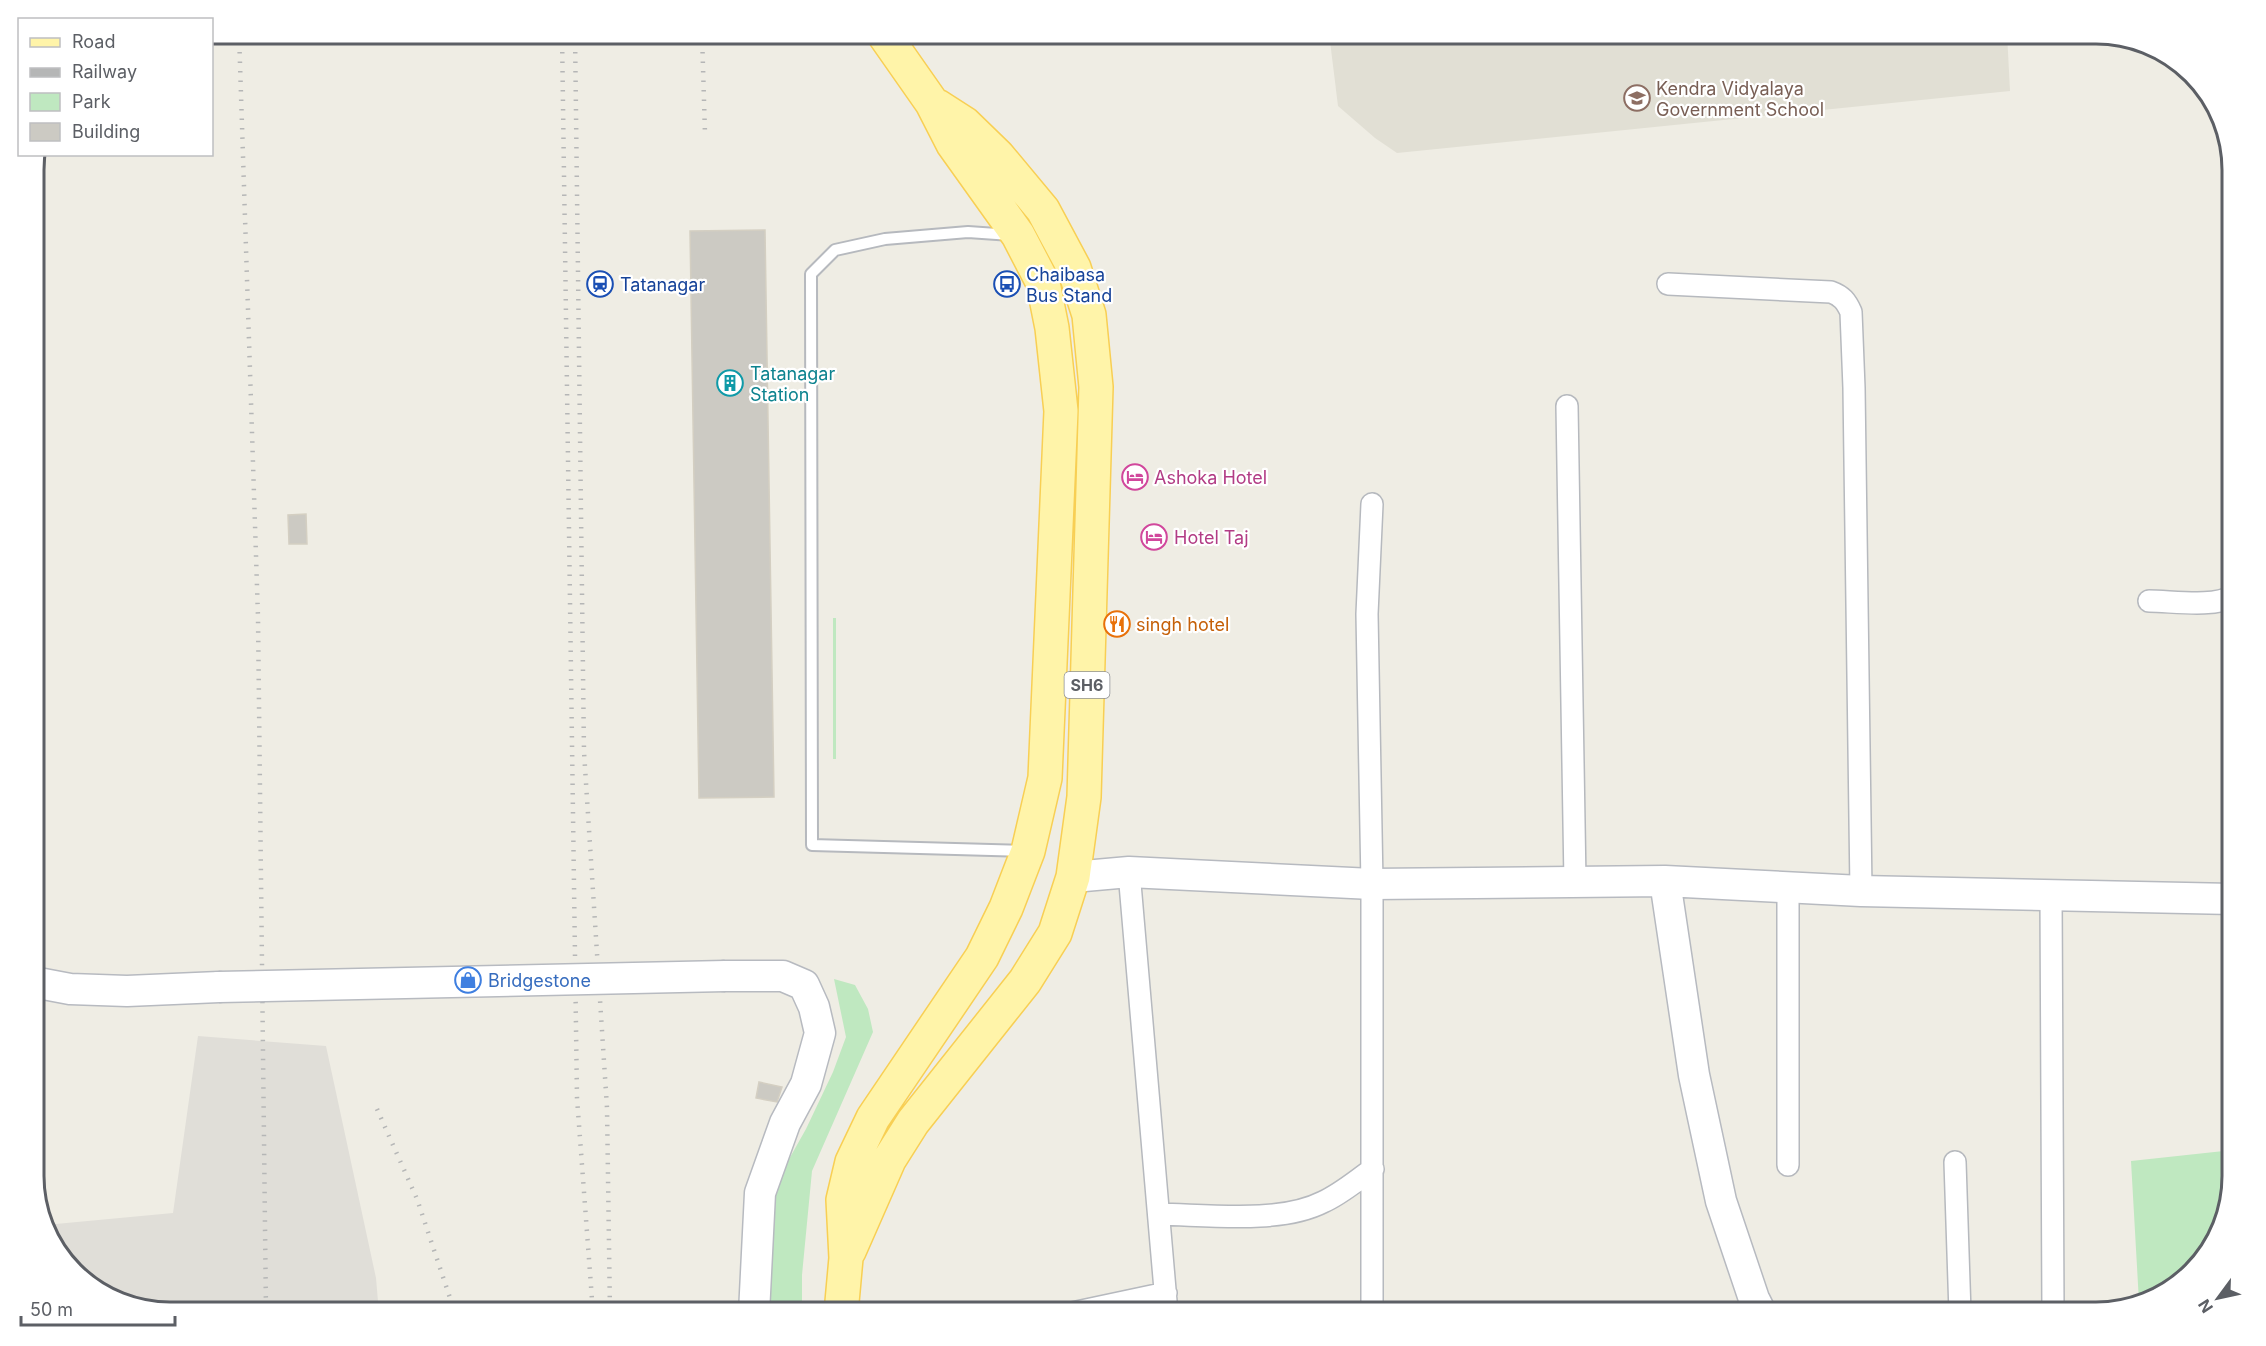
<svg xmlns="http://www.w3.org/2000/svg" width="2266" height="1346" viewBox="0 0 2266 1346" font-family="Inter,sans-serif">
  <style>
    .industrial { fill: #e0ded8 }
    .education { fill: #e1dfd4 }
    .green { fill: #bfe8c0 }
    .building { fill: #cccac3; stroke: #d4cfc2; stroke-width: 1.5 }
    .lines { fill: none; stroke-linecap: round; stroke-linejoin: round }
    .lane-casing { stroke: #b6b9be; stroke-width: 14 }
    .street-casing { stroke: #b6b9be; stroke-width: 24 }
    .secondary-casing { stroke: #b7bac0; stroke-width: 33 }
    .primary-casing { stroke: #f8cf54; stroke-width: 36 }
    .lane { stroke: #fff; stroke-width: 10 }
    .street { stroke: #fff; stroke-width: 21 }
    .secondary { stroke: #fff; stroke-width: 30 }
    .primary { stroke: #fff4a9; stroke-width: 33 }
    .rail { stroke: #b5b6b6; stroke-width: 4.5; stroke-dasharray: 1.5 8; stroke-linecap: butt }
    .secondary-bridge-casing { stroke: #b7bac0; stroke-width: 33; stroke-linecap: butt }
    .secondary-bridge { stroke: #fff; stroke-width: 30 }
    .labels { text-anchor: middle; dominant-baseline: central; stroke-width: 4.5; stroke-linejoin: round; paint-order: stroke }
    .shield { fill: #fff; stroke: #8d8f93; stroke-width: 1.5 }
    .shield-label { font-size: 16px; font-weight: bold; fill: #5c5f65 }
    .education-label { font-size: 18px; fill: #785e54; stroke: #fff; text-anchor: start }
    .transit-label { font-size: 18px; fill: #164399; stroke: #fff; text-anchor: start }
    .culture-label { font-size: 18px; fill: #0d838f; stroke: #fff; text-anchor: start }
    .hotel-label { font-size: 18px; fill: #b23c85; stroke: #fff; text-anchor: start }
    .food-label { font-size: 18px; fill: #c56008; stroke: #fff; text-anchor: start }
    .shop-label { font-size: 18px; fill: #366cbe; stroke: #fff; text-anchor: start }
    .rim { fill: none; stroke: #5c5f65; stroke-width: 3 }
  </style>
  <rect width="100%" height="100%" fill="#efede4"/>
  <path class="industrial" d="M198 1036 326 1046 376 1278 379 1313H169L101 1295 51 1245 45 1225 173 1213Z"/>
  <path class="education" d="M1329 33H2007L2010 91 1397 153 1375 138 1338 106Z"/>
  <path class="green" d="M833 618H836V759H833Z
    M834 979 855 985 868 1009 873 1032 812 1171 802 1275V1313H768L775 1184 806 1129 833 1072 846 1037Z
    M2233 1150V1177L2215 1245 2165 1295 2139 1302 2131 1161Z"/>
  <path class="building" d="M765 230 774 797 699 798 690 231Z
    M306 514 307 544H289L288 515Z
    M759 1082 782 1087 777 1102 756 1098Z"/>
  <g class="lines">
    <g class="lane-casing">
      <path id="lane" d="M1011 235 968 232 885 239 835 250 811 274 812 845 1025 851"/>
    </g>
    <g class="street-casing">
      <path id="street" d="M1668 284 1831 292C1842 296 1846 301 1851 312L1854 388 1861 891
        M1567 406 1575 882
        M1372 504 1367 614 1372 884V1313
        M2149 601C2172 601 2214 608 2233 596
        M1129 872 1167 1313
        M2051 895 2053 1313
        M1955 1162 1960 1313
        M1788 1165V887
        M1160 1214C1208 1215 1280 1224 1323 1202 1341 1194 1357 1180 1373 1169
        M1072 1313 1166 1293"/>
    </g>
    <g class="secondary-casing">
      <path id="secondary" d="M1073 877 1129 872 1372 884 1665 881 1861 891 2233 899
        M1665 881 1694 1075 1721 1201 1754 1299 1761 1313
        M725 976H783L804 985 814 1007 820 1033 806 1084 785 1123 760 1193 754 1313
        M33 982 70 989 127 991 219 987"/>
    </g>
    <g class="primary-casing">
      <path id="primary" d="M849 1251 889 1160 913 1122 1025 981 1055 933 1073 877 1084 797 1096 387 1089 315 1074 268 1043 210 998 156 965 124 937 106
        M841 1313 846 1258 843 1200 852 1162 873 1118 982 957 1006 908 1028 851 1045 778 1061 411 1052 328 1043 283 1018 235 953 144 932 103 883 33"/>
    </g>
    <use href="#lane" class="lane"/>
    <use href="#street" class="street"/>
    <use href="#secondary" class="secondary"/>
    <use href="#primary" class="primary"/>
    <path class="rail" d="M239 33 258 617 266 1313
      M562 33 577 1098 593 1313
      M575 33 584 752 607 1108 610 1313
      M702 33 705 134
      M377 1109 417 1199 455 1313"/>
    <g class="secondary-bridge-casing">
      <path id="secondary-bridge" d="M219 987 725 976"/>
    </g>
    <use href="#secondary-bridge" class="secondary-bridge"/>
  </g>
  <defs>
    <g id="school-ring" transform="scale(1.35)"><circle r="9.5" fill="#fff" stroke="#8d6e63" stroke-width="1.5"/><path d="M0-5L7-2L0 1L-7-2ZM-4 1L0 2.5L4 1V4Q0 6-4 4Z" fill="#8d6e63"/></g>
    <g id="station-ring" transform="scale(1.35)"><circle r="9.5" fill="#fff" stroke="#1a4fb4" stroke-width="1.5"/><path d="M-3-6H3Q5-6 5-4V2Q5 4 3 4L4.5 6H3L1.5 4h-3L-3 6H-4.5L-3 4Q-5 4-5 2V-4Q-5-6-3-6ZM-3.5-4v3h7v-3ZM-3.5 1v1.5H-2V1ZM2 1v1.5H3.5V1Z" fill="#1a4fb4"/></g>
    <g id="bus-ring" transform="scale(1.35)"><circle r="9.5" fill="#fff" stroke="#1a4fb4" stroke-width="1.5"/><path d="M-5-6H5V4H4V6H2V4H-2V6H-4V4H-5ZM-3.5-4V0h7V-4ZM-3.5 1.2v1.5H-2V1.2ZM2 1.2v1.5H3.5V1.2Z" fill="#1a4fb4"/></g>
    <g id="building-ring" transform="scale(1.35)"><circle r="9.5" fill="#fff" stroke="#0f9aa8" stroke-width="1.5"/><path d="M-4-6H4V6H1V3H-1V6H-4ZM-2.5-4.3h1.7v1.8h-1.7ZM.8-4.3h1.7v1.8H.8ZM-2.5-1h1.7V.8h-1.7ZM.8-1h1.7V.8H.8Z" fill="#0f9aa8"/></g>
    <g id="hotel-ring" transform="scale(1.35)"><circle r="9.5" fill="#fff" stroke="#d1479c" stroke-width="1.5"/><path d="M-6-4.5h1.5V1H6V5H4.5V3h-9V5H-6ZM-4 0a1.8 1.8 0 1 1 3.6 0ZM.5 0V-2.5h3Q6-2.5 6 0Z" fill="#d1479c"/></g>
    <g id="restaurant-ring" transform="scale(1.35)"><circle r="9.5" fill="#fff" stroke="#e8710a" stroke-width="1.5"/><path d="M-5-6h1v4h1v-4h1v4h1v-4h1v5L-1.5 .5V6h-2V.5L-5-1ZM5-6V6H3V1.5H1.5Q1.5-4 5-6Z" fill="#e8710a"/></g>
    <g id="shop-ring" transform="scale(1.35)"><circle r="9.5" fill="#fff" stroke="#3f7fe0" stroke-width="1.5"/><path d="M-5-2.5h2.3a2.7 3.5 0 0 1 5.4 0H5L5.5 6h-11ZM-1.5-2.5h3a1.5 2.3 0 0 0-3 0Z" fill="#3f7fe0"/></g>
  </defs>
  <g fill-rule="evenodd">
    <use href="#school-ring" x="1637" y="98"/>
    <use href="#station-ring" x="600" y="284"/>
    <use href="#bus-ring" x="1007" y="284"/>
    <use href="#building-ring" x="730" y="383"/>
    <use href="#hotel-ring" x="1135" y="477"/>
    <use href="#hotel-ring" x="1154" y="537"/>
    <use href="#restaurant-ring" x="1117" y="624"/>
    <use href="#shop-ring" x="468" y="980"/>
  </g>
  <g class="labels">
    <rect class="shield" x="1064.5" y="672" width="45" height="26" rx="4.5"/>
    <g class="shield-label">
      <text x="1087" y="685">SH6</text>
    </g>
    <g class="education-label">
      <text x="1656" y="88">Kendra Vidyalaya<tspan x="1656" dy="21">Government School</tspan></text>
    </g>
    <g class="transit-label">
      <text x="1026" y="274">Chaibasa<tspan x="1026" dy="21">Bus Stand</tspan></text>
      <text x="620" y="284">Tatanagar</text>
    </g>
    <g class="culture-label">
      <text x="750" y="373">Tatanagar<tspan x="750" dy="21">Station</tspan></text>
    </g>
    <g class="hotel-label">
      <text x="1154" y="477">Ashoka Hotel</text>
      <text x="1174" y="537">Hotel Taj</text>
    </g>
    <g class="food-label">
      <text x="1136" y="624">singh hotel</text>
    </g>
    <g class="shop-label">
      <text x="488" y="980">Bridgestone</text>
    </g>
  </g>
  <path d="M0 0H2266V1346H0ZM170 44H2096A126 126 0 0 1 2222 170V1176A126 126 0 0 1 2096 1302H170A126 126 0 0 1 44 1176V170A126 126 0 0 1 170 44Z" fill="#fff" fill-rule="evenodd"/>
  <path class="rim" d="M170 44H2096A126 126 0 0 1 2222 170V1176A126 126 0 0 1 2096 1302H170A126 126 0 0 1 44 1176V170A126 126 0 0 1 170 44Z"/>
  <rect x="18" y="18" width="195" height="138" fill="#ffffff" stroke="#bebfc1" stroke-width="1.5"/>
  <rect x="30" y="38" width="30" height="9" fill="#fff4a9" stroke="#bebfc1" stroke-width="1.5"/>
  <text x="72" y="48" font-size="18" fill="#5c5f65">Road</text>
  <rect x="30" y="68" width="30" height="9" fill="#b5b6b6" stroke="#bebfc1" stroke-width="1.5"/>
  <text x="72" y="78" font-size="18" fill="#5c5f65">Railway</text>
  <rect x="30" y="93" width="30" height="18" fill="#bfe8c0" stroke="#bebfc1" stroke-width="1.5"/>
  <text x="72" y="108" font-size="18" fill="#5c5f65">Park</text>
  <rect x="30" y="123" width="30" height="18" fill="#cccac3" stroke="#bebfc1" stroke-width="1.5"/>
  <text x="72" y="138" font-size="18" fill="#5c5f65">Building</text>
  <g transform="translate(2218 1298) rotate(237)" stroke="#ffffff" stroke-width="4.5" paint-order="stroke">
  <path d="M0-4.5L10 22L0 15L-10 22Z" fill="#5c5f65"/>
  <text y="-9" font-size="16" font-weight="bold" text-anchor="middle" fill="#5c5f65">N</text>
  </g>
  <path d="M21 1316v9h154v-9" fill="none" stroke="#5c5f65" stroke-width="3"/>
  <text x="30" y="1316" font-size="18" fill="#5c5f65" stroke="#ffffff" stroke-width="4.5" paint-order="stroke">50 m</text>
</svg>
